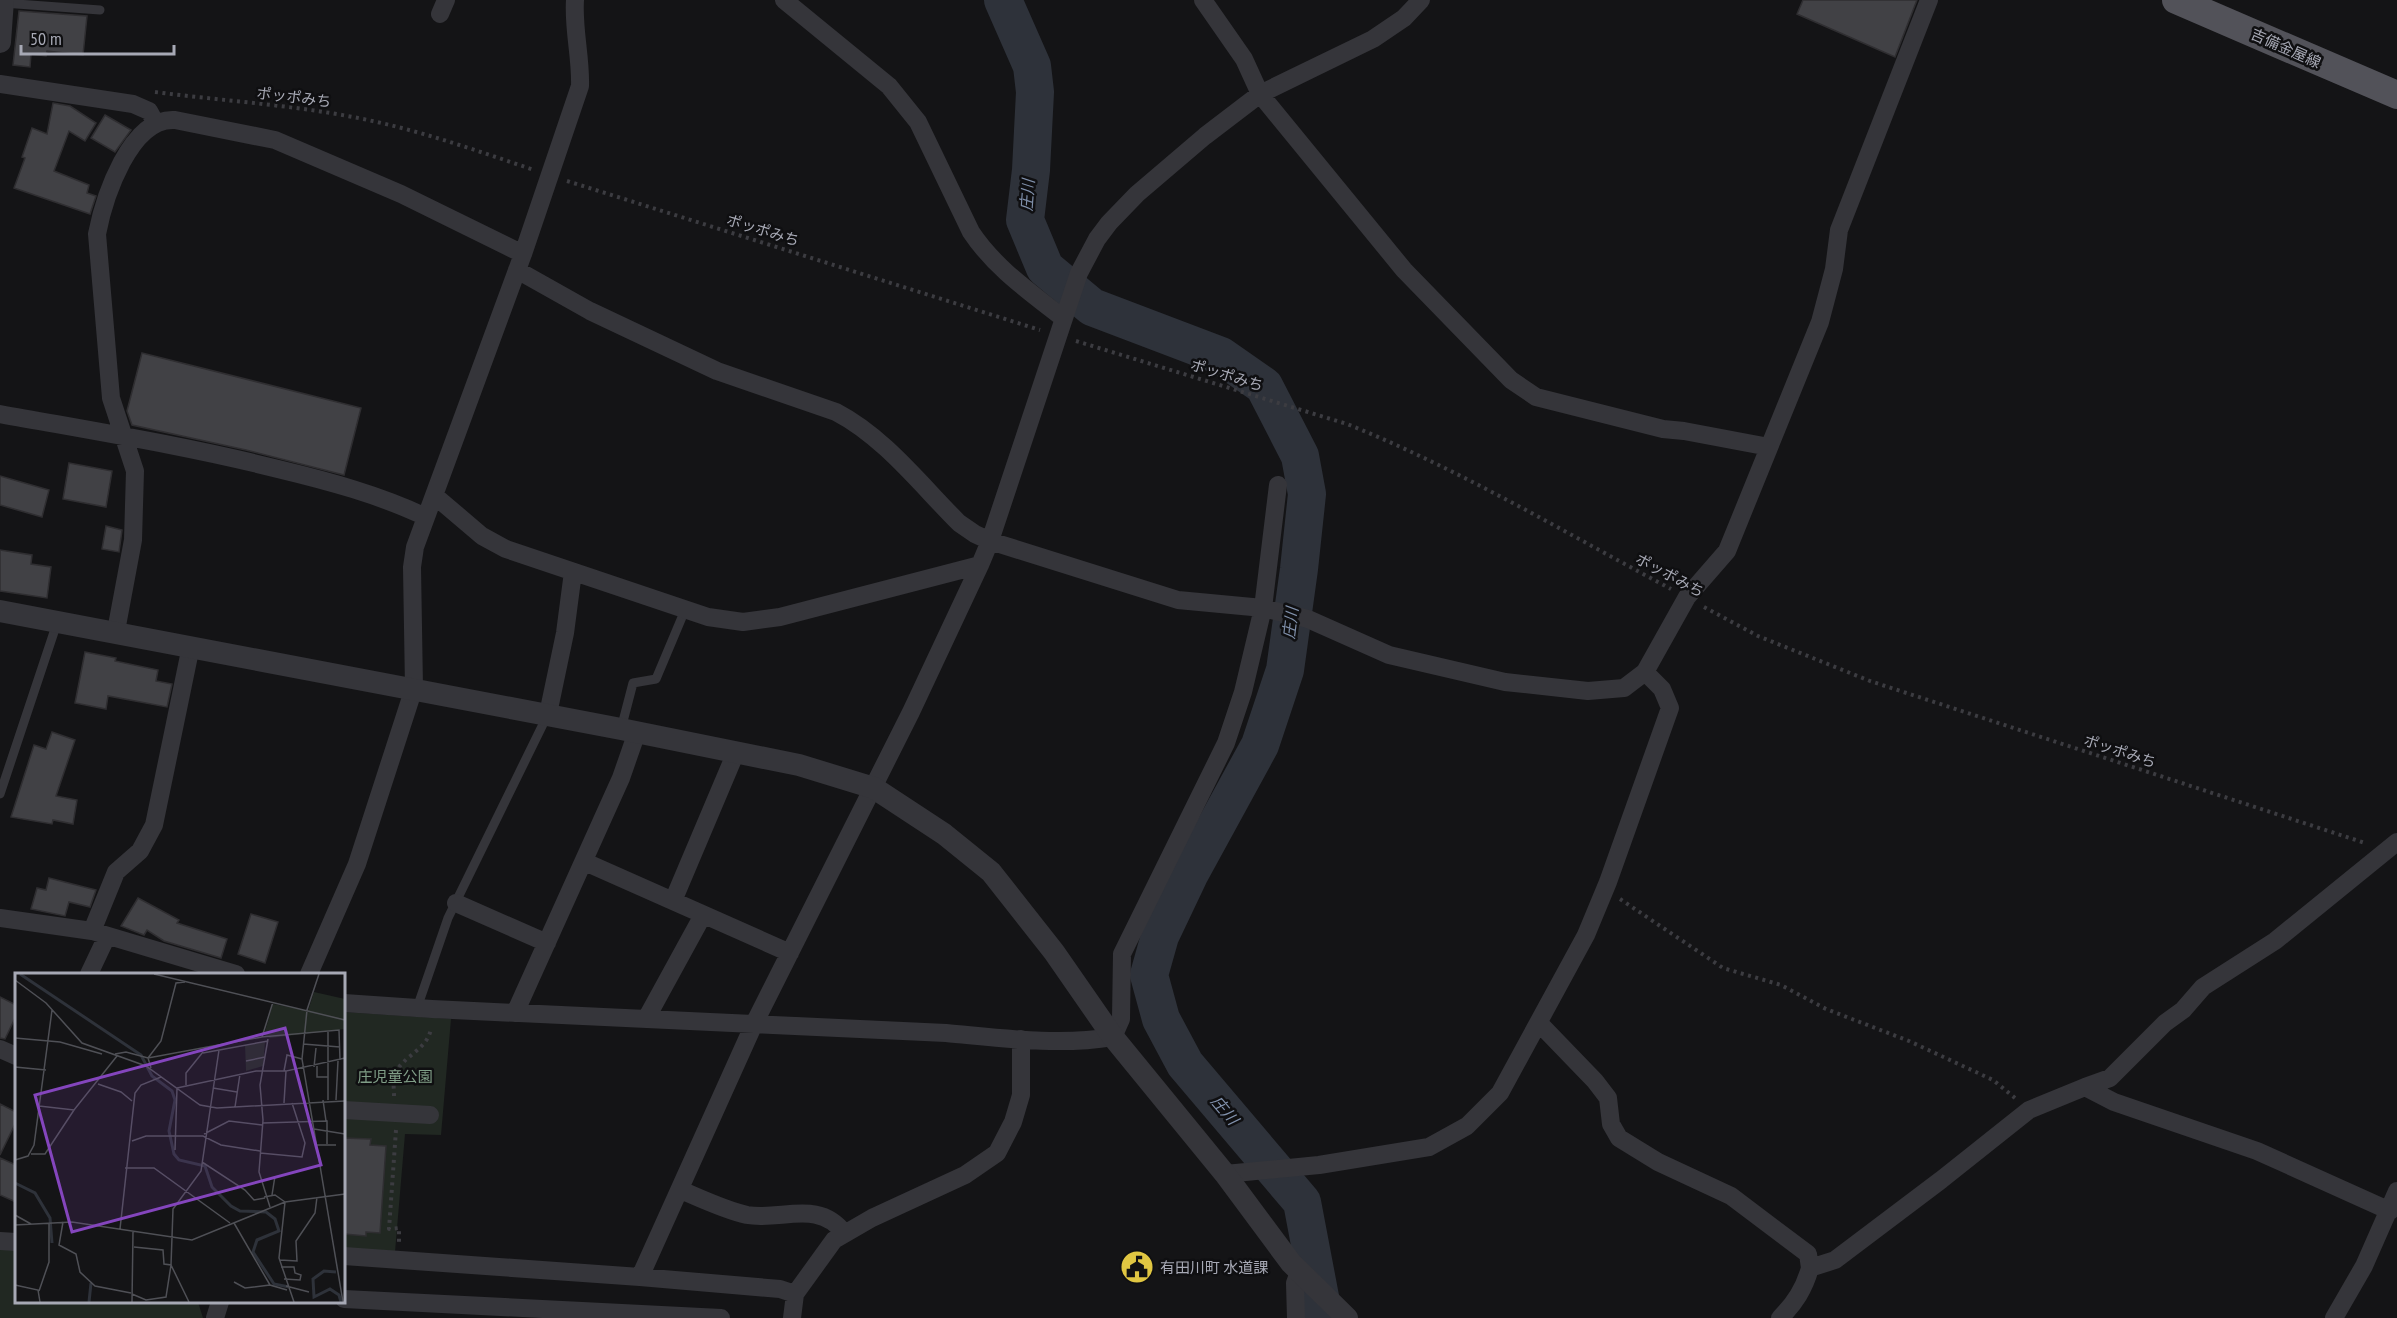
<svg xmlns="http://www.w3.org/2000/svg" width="2397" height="1318" viewBox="0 0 2397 1318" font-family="'PT Sans Narrow','Noto Sans JP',sans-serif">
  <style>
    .green { fill: #212822 }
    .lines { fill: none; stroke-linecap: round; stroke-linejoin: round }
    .river { stroke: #2e323a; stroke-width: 38 }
    .building { fill: #414145; stroke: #2f2e31; stroke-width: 1.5 }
    .path { stroke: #3c3c41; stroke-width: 4; stroke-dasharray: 3 4.5; stroke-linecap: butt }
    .service { stroke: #35353a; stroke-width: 9 }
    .minor { stroke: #35353a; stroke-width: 18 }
    .tertiary { stroke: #35353a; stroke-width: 22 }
    .primary { stroke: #525259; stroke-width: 28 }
    .labels { text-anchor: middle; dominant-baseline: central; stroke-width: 5; stroke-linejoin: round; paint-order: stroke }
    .street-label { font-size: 15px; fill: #a7a9b5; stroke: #0f0f11 }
    .park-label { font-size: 15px; fill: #809e87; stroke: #0f0f11 }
    .poi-label { font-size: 15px; fill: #a7a9b5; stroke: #0f0f11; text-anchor: start }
    .water-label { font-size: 16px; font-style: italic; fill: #8191ac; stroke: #0f0f11 }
    .inset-river { fill: none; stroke: #2e323a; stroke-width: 3 }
    .inset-road { fill: none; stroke: #4f5056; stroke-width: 1.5 }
    .view { fill: #8445bd; fill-opacity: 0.15; stroke: #8445bd; stroke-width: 3 }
    .inset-edge { fill: none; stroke: #a7a9b5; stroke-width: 3 }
  </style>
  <rect width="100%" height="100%" fill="#141416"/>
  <path class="green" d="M344 1012 451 1019 441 1135 405 1134 395 1252 344 1249Z
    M0 1247 16 1248V1302H198L203 1318H0Z"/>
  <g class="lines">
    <path class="river" d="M1003 0 1032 66 1035 92 1031 170 1025 220 1045 268 1092 307 1221 356 1264 386 1300 456 1307 494 1299 569 1285 670 1260 745 1189 875 1160 936 1149 975 1161 1019 1185 1064 1302 1202 1324 1318"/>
  </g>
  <path class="building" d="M1803 0H1917L1895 57 1797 14Z
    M19 11 87 16 83 55 47 51 46 56 31 54 30 67 13 65Z
    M53 103 70 106 96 123 85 141 69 131 54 171 89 185 87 193 96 196 90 214 14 188 25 158 22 157 32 128 47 134Z
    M105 115 131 130 115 152 91 138Z
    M142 353 361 408 344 475 246 450 132 425 127 411Z
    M69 463 112 471 106 507 63 499Z
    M0 476 49 490 42 517 0 505Z
    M106 526 122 530 119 552 102 549Z
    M0 550 32 555 31 564 51 567 47 598 0 591Z
    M85 652 116 658 115 661 158 670 156 681 172 684 167 707 108 696 106 709 75 703Z
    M52 732 75 740 56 796 77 800 73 824 53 820 52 824 11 817 34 745 46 749Z
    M49 878 96 890 90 907 69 902 65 916 31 909 37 888 46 890Z
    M138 898 179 920 177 923 227 939 221 958 164 941 147 930 144 935 121 926Z
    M251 914 278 922 265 963 238 954Z
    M0 997 16 1005V1016L5 1039 0 1038Z
    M0 1104 16 1112V1122L0 1155Z
    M344 1138 371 1139 370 1145 386 1146 380 1233 366 1232V1236L344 1234Z
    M0 1158 16 1165V1202L0 1195Z"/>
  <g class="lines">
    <path class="path" d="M155 92C224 101 295 105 363 119 422 131 478 151 534 170
      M567 181 1040 330
      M1076 341 1347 424C1459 469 1564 532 1671 589
      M1704 607 1758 636 1870 681 2365 843
      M1620 899 1723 968 1781 985 1826 1009 1909 1041 1993 1080 2015 1098
      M394 1096C394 1090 393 1083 394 1077 400 1056 428 1051 431 1028
      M396 1130 389 1229 399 1228V1244"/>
    <path class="service" d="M3 3 100 10
      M621 729 633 683 656 679 685 610
      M0 794 57 623
      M417 1008 448 918 548 714"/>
    <path class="minor" d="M784 0 889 86 918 122 971 232C995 268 1030 292 1063 318
      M1203 0 1244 59 1260 94 1404 270 1511 380 1536 397 1663 429 1684 431 1769 447
      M440 14 446 0
      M0 84 133 104 149 111 155 122
      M517 270 590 311 717 371 836 412C884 437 920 484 959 523L975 534 990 541 1178 600 1263 608 1308 619 1389 655 1505 682 1588 691 1624 688 1645 672 1687 597 1727 551 1820 322 1834 269 1839 230 1929 0
      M0 414C93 431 187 446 278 469 328 481 380 495 426 517
      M435 496 482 536 506 549 708 617 743 622 780 617 980 565
      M116 631 133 540 135 471 111 398 97 234C104 198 130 117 175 120L275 140 401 194 523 254
      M548 714 565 633 573 572
      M585 862 790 953
      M673 901 736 752
      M456 903 547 943
      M0 918 92 931 116 872 140 851 154 825 191 646
      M92 931 236 974
      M89 974 107 936
      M309 974 357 864 414 688 412 567 415 547 523 254 580 86C581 57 573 29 575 0
      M344 1003 432 1009 946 1033C1001 1038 1058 1046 1113 1037L1121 1019 1122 954 1226 743 1243 692 1263 608 1278 485
      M515 1013 621 778 637 732
      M646 1019 703 915
      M1539 1023 1595 1081 1608 1098 1611 1124 1619 1138 1658 1162 1731 1196 1808 1254 1810 1268
      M0 1049 16 1056
      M2085 1087 2110 1078 2165 1023 2183 1010 2203 987 2275 941 2397 842
      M344 1110 430 1115
      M1225 1174 1319 1165 1429 1147 1467 1126 1500 1093 1586 935 1608 882 1670 708 1662 689 1645 672
      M681 1190C702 1199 725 1210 747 1215 781 1221 819 1199 844 1233
      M0 1241 16 1242
      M344 1256 640 1277 780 1289 795 1294
      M640 1277 754 1024 911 712 980 565 990 541 1079 273 1097 239 1109 223 1137 194 1205 136 1260 94 1373 39 1404 18 1421 0
      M344 1299 721 1318
      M215 1318 220 1302
      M792 1318 795 1294 834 1240 872 1218 965 1175 997 1153 1013 1122 1021 1095V1039
      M1296 1318 1295 1283 1299 1272
      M1780 1318C1795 1303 1804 1289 1810 1268L1835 1260 1941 1180 2029 1110 2085 1087 2114 1102 2257 1151 2390 1211
      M2334 1318 2364 1266 2397 1191"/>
    <path class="tertiary" d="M0 42 3 0
      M0 611 621 729 799 765 874 788 944 834 991 872 1054 952 1113 1037 1225 1174 1291 1263 1347 1318"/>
    <path class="primary" d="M2176 0 2397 95"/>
  </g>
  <defs>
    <g id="civic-disc" transform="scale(1.725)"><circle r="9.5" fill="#e0c642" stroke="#0f0f11"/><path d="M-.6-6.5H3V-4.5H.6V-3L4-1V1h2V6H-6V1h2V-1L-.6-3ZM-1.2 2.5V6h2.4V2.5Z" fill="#111"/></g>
  </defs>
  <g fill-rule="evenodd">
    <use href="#civic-disc" x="1137" y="1267"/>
  </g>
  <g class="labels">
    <g class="street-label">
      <text transform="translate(2286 48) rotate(24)">吉備金屋線</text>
      <text transform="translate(294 97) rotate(7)">ポッポみち</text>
      <text transform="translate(763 230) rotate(17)">ポッポみち</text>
      <text transform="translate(1227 375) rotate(17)">ポッポみち</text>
      <text transform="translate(1670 575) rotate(28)">ポッポみち</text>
      <text transform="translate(2120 751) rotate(18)">ポッポみち</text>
    </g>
    <g class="park-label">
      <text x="395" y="1076">庄児童公園</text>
    </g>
    <g class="poi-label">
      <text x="1160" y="1267">有田川町 水道課</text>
    </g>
    <g class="water-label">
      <text transform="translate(1027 195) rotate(-86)">庄川</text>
      <text transform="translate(1290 623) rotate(-83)">庄川</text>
      <text transform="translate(1225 1110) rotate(50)">庄川</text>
    </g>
  </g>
  <g transform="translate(15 973)">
    <rect width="330" height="330" fill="#141416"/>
    <path d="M299 19 330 26V56L255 65 249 62 258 31 293 38ZM250 69 248 93 231 98 230 73Z" fill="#212822"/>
    <path class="inset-river" d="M5 1 126 82 137 103 157 118 160 127 154 158 159 181 164 187 190 193 197 214 216 233 225 238 251 239 260 246 264 258 242 267 238 279 259 311 274 314M0 210 20 220 35 245 37 270M321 299 309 298 298 306 299 324 315 316 324 322 326 329M74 329 76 310"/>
    <path class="inset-road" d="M139 1 330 47M304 1 292 37 287 86 328 329M0 7 31 30 67 70 131 93 185 132 202 135 330 128M258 29 247 64 324 57 325 87M313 58V127M0 65 45 69 87 81M253 66 245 112 248 147 244 199 255 234M288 71 325 74M188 80 253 68M100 81 111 79 133 85 247 64M231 88 250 84M302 93V104H313M0 94 31 97M299 94 301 75M136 95 133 85 146 68 161 10 170 9M269 98 272 82 287 86M83 111 106 119 117 128M171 112V100L188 79M162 115 241 98H271M198 115 222 119M308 127 311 148M321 127 323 88M269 130 271 98 330 85M24 133 59 137 102 83M220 134 225 101M248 150 312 148V171M299 156 330 161M189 161 214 148 247 152M117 168 131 163H188L206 172 245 178M302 172H321M160 177 162 115M245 180 287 184 290 170 277 130M16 181H30L59 137M0 187 13 183 19 172 37 37M187 189 230 217 239 227 250 225M110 195H139L215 250M257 222 260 203M249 224 260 222 270 229 264 285 279 329M0 242 16 251M48 249 44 272 61 281 65 299 80 313 116 320M219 250 255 312 272 317M0 252 57 249 177 267 270 229 330 221M105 256 120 120 126 112 146 104M265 287 282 288 281 268 300 240 302 224M266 294H279L280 300 286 302 285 307 269 306M219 309 230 315 255 312M0 312 23 317 25 329M271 313 294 319M24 318 34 289V251M117 321 131 327 151 324 156 292 149 291 148 277 119 274M117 329 118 259M174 329 156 292 158 236 186 198 204 77"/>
    <path class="view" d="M270 55 306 192 57 259 20 122Z"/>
    <rect width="330" height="330" class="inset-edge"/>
  </g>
  <path d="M21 45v9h153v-9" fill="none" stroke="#a7a9b5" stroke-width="3"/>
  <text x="30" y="45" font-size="18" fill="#a7a9b5" stroke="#0f0f11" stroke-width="4.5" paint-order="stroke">50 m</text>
</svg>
